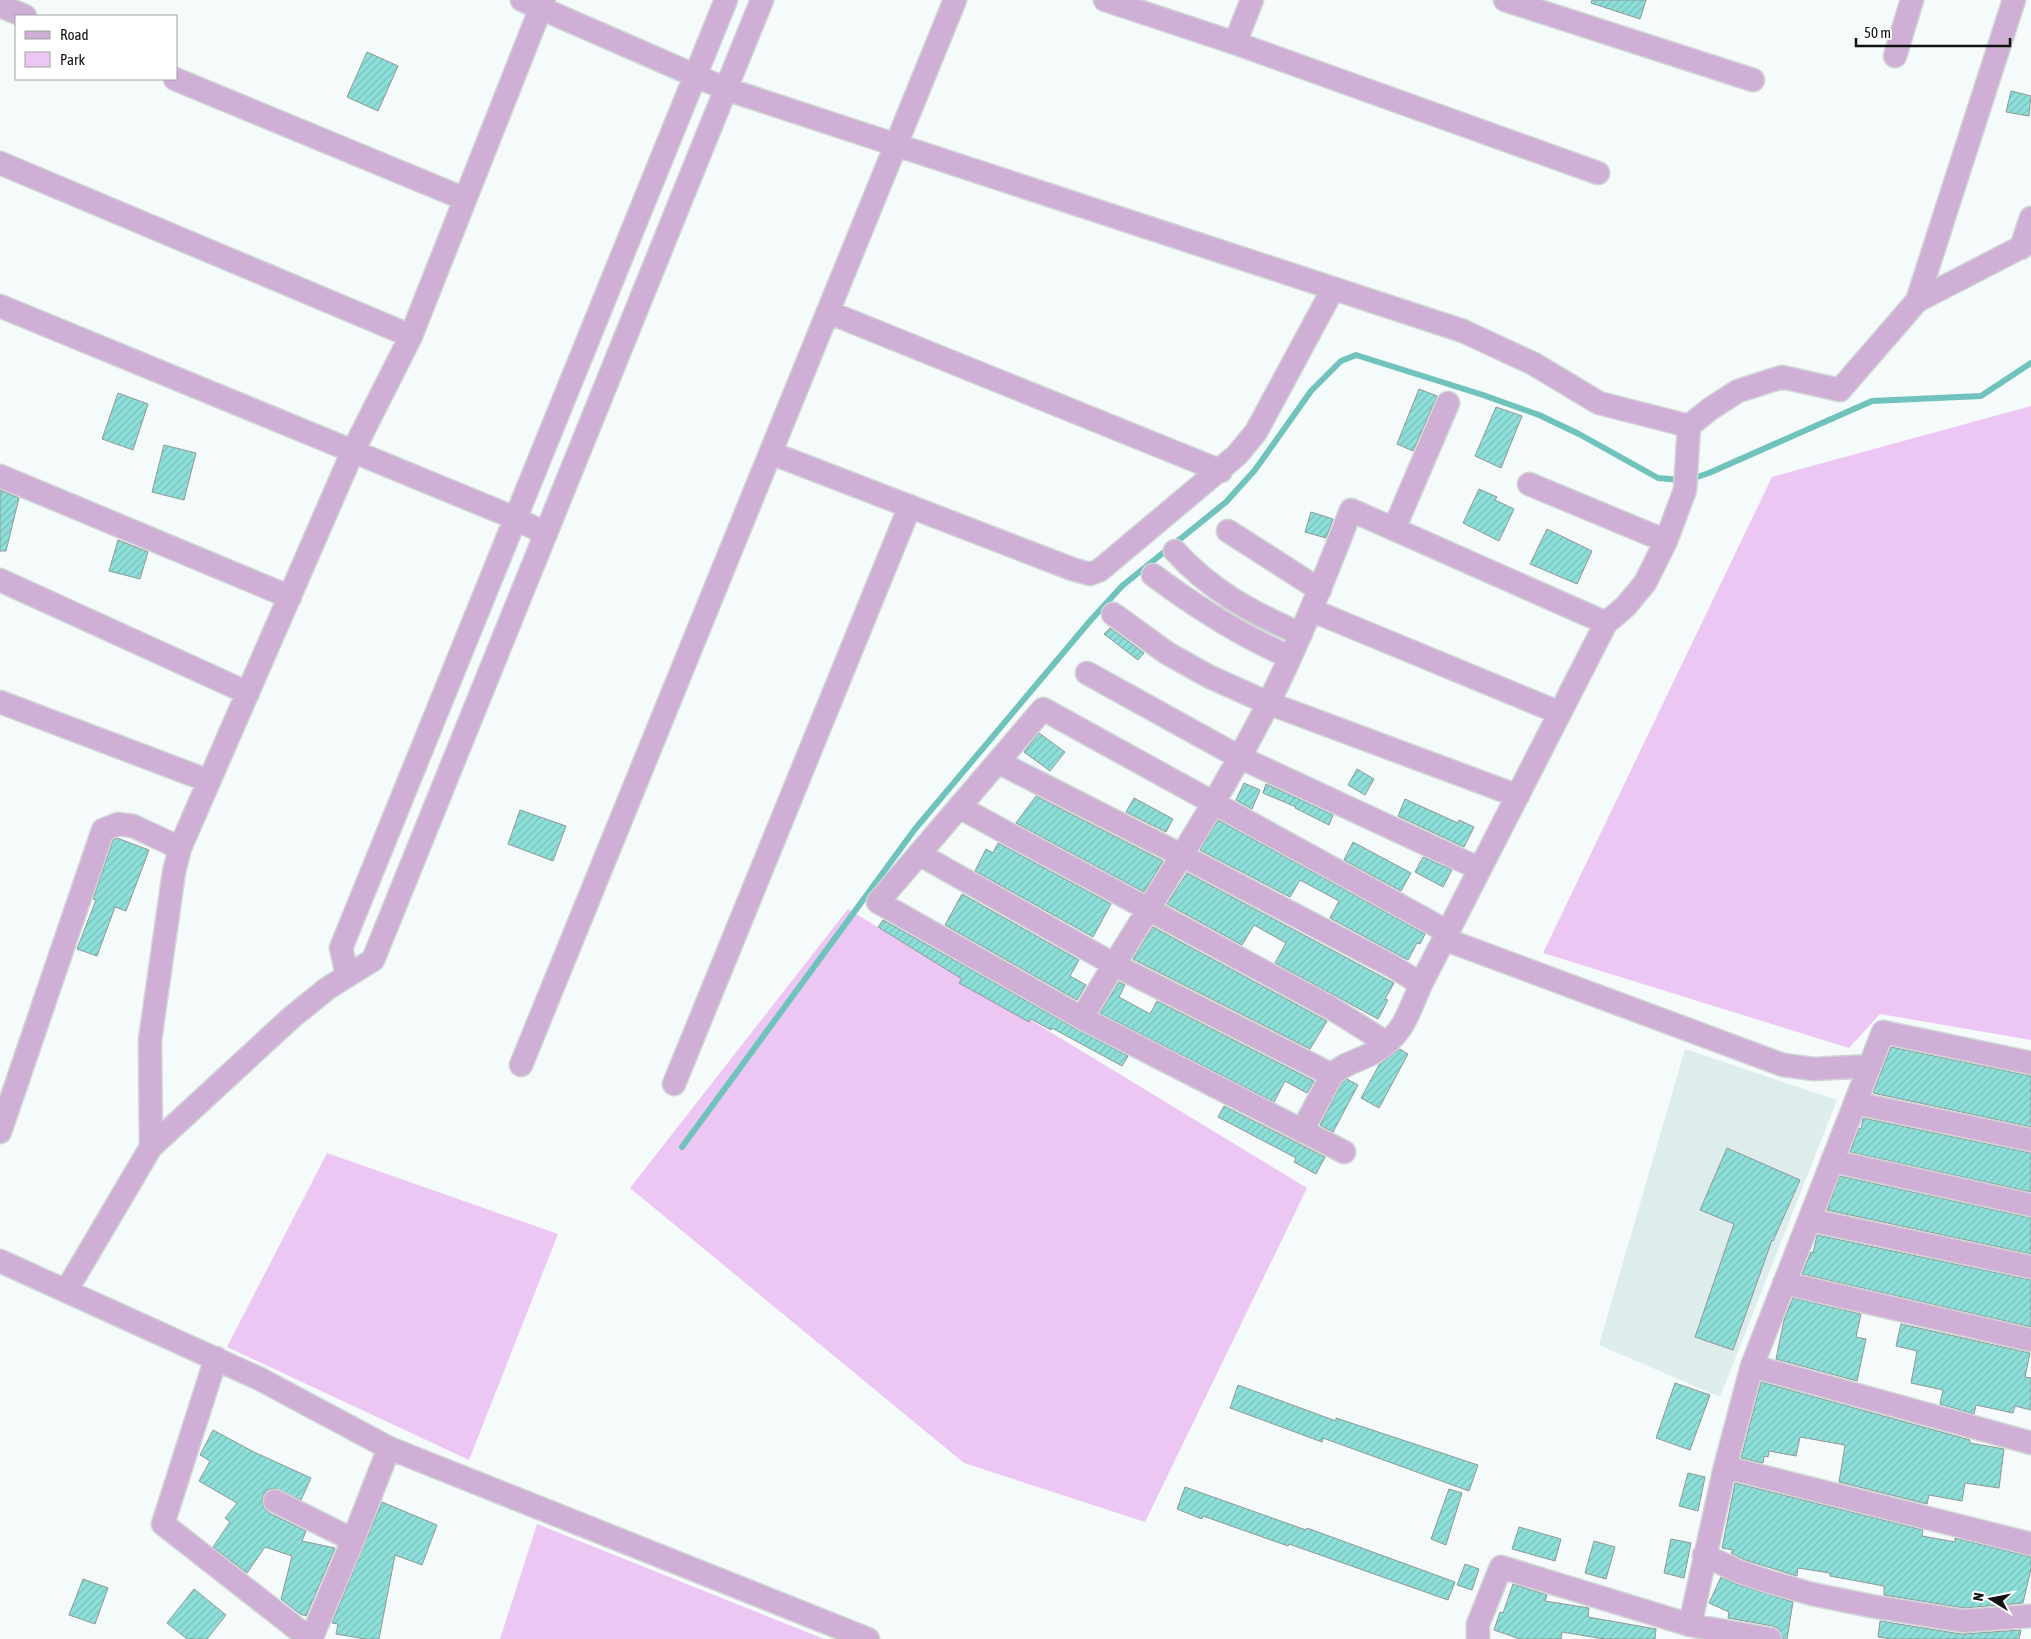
<svg xmlns="http://www.w3.org/2000/svg" width="2031" height="1639" viewBox="0 0 2031 1639" font-family="'Asap Condensed',sans-serif">
  <style>
    .built { fill: #ddedeb }
    .green { fill: #edc7f4 }
    .lines { fill: none; stroke-linecap: round; stroke-linejoin: round }
    .stream { stroke: #70c3bc; stroke-width: 6 }
    .building { fill: url(#building-hatch); stroke: #919796 }
    .minor-casing { stroke: #d0d6d5; stroke-width: 25 }
    .minor { stroke: #cfafd5; stroke-width: 22 }
  </style>
  <defs>
    <pattern id="building-hatch" width="6" height="6" patternUnits="userSpaceOnUse" patternTransform="scale(1.25)"><rect width="6" height="6" fill="#8de0d9"/><path d="M-1 1l2-2M0 6l6-6M5 7l2-2" fill="none" stroke="#79bfb9"/></pattern>
  </defs>
  <rect width="100%" height="100%" fill="#f4fbfa"/>
  <path class="built" d="M1685 1049 1837 1100 1720 1397 1599 1345Z"/>
  <path class="green" d="M2031 406V1040L1880 1014 1849 1048 1543 953 1772 477Z
    M848 909 1307 1188 1145 1522 964 1463 630 1188Z
    M327 1153 558 1234 469 1460 227 1347Z
    M537 1524 824 1639H500Z"/>
  <g class="lines">
    <path class="stream" d="M1691 479 1709 473 1872 401 1981 396 2031 363
      M682 1147 915 829 1090 621 1122 586 1226 502 1255 470 1311 391 1341 361 1356 355 1483 395 1539 415 1579 434 1658 478 1681 480"/>
  </g>
  <path class="building" d="M1592 0H1646L1640 19 1591 3Z
    M367 52 398 66 378 111 347 97Z
    M2011 91 2031 96 2029 116 2006 112Z
    M1419 389 1437 396 1413 451 1397 444Z
    M118 393 148 404 133 450 102 439Z
    M1496 407 1522 416 1501 468 1475 456Z
    M164 445 196 453 184 500 152 492Z
    M1479 489 1497 497 1495 500 1514 509 1499 541 1463 523Z
    M0 490 19 498 6 551H0Z
    M1311 512 1333 519 1326 538 1305 532Z
    M1547 529 1592 551 1577 584 1530 564Z
    M118 540 148 552 140 579 109 571Z
    M1110 628 1144 653 1138 660 1104 634Z
    M1039 733 1065 752 1050 771 1024 752Z
    M1357 769 1374 779 1365 795 1348 785Z
    M1244 783 1260 790 1252 809 1236 800Z
    M1266 784 1333 815 1329 825 1295 808 1296 807 1263 793Z
    M1036 796 1163 861 1144 892 1016 823Z
    M1134 798 1173 819 1166 832 1126 812Z
    M1405 799 1458 823 1459 820 1474 827 1464 847 1398 816Z
    M520 810 566 826 553 861 508 844Z
    M1218 820 1425 934 1420 944 1417 943 1408 960 1330 918 1339 901 1300 880 1290 897 1200 850Z
    M117 838 149 850 126 911 115 907 97 956 77 949 96 900 93 899 113 840Z
    M1353 842 1411 873 1401 891 1344 860Z
    M998 843 1111 904 1093 937 975 871 986 849 993 853Z
    M1423 857 1452 870 1443 887 1415 872Z
    M1187 873 1394 983 1385 999 1388 1000 1378 1019 1275 963 1286 943 1254 925 1242 945 1167 904Z
    M962 894 1079 960 1070 976 1086 985 1077 1000 945 925Z
    M883 920 1076 1029 1128 1056 1122 1066 1052 1028 1051 1030 1031 1019 1029 1022 959 983 962 979 878 927Z
    M1153 927 1327 1021 1310 1049 1133 959Z
    M1119 982 1125 985 1119 997 1150 1014 1157 1001 1314 1081 1307 1093 1285 1081 1274 1102 1100 1013Z
    M1891 1047 2031 1076V1127L1873 1093Z
    M1400 1049 1408 1054 1379 1108 1361 1098 1379 1065Z
    M1347 1079 1358 1085 1333 1132 1320 1125 1342 1083Z
    M1224 1106 1325 1157 1316 1174 1294 1162 1296 1158 1218 1117Z
    M1863 1118 2031 1153V1192L1850 1152 1859 1128 1861 1129Z
    M1727 1148 1800 1180 1773 1241 1772 1240 1733 1350 1695 1337 1734 1224 1700 1210Z
    M1840 1176 2031 1218V1254L1827 1210Z
    M1817 1235 2031 1280V1327L1802 1274 1811 1252 1813 1253Z
    M1793 1298 1861 1314 1856 1337 1866 1339 1857 1381 1776 1359 1784 1320Z
    M1901 1324 2030 1353 2025 1377 2031 1378V1410L2015 1406 2013 1413 1976 1405 1974 1414 1940 1404 1943 1390 1911 1383 1917 1351 1896 1346Z
    M1761 1382 1970 1440V1443L2004 1449 1999 1488 1965 1483 1962 1501 1929 1495 1927 1504 1839 1482 1845 1445 1800 1437 1796 1456 1769 1451 1768 1457 1764 1456 1763 1463 1741 1458Z
    M1675 1383 1710 1395 1690 1450 1656 1438Z
    M1238 1385 1336 1421V1418L1478 1465 1469 1491 1323 1438 1322 1442 1230 1408Z
    M213 1430 254 1452 311 1478 301 1500 275 1488 267 1490 263 1496 262 1501 264 1508 269 1513 306 1531 302 1541 335 1548 306 1616 300 1614 281 1599 292 1556 265 1547 247 1573 213 1547 230 1522 225 1518 237 1503 199 1481 210 1461 200 1455Z
    M1688 1473 1705 1477 1698 1511 1679 1506Z
    M1735 1483 1923 1530 1922 1536 1955 1542V1538L2031 1557V1569L2023 1603 1964 1608 1884 1595V1586L1830 1576V1573L1798 1568 1797 1576 1745 1560 1731 1553 1733 1550 1722 1548Z
    M1185 1487 1306 1530 1307 1528 1455 1582 1448 1600 1289 1544 1288 1546 1203 1516 1202 1519 1177 1509Z
    M1449 1489 1462 1493 1446 1545 1431 1539Z
    M382 1502 437 1525 422 1565 395 1555 379 1639H365L336 1634 338 1624 332 1623Z
    M1519 1527 1561 1539 1555 1561 1512 1549Z
    M1671 1539 1691 1543 1684 1578 1664 1573Z
    M1594 1541 1615 1547 1606 1579 1585 1573Z
    M1465 1564 1479 1569 1472 1590 1457 1585Z
    M1721 1577 1736 1584 1793 1602 1787 1639H1783L1779 1629 1773 1626 1728 1618 1729 1612 1709 1603Z
    M83 1579 108 1588 95 1624 69 1615Z
    M1513 1584 1547 1595 1545 1601 1589 1608 1588 1617 1656 1629 1655 1639H1604L1562 1632 1561 1639H1520L1494 1630 1500 1612 1503 1613Z
    M194 1589 226 1615 207 1639H187L167 1623Z
    M1880 1621 1961 1634 2021 1630 2019 1639H1891L1878 1637Z"/>
  <g class="lines">
    <g class="minor-casing">
      <path id="minor" d="M522 0 726 89 1463 331 1534 364 1599 403 1689 426 1710 409 1738 391 1782 377 1840 390 1917 301 2031 242
        M1105 0 1235 43 1598 173
        M1505 0 1753 80
        M0 6 25 16
        M1235 43 1252 0
        M1895 56 1912 0
        M175 79 465 199
        M0 163 411 336
        M2021 248 2031 218
        M1917 301 2014 0
        M0 306 515 518 546 534
        M828 312 1221 471
        M771 453 1072 569 1090 574 1100 570 1237 455 1256 432 1333 289
        M0 476 290 597
        M1529 484 1666 541
        M1394 529 1448 403
        M1228 531 1320 590
        M1175 551C1210 590 1252 613 1301 634
        M1153 575C1196 607 1241 636 1290 657
        M0 580 248 693
        M1311 610 1560 713
        M1113 614 1167 653 1208 676 1268 703 1518 796
        M1087 673 1239 757 1480 869
        M0 702 209 781
        M998 762 1181 855 1392 966 1421 984
        M959 807 1331 1008 1387 1043
        M919 854 1113 964 1332 1075
        M1444 939 1783 1065 1814 1069 1869 1066
        M347 975 341 948 726 0
        M1082 1018C1144 913 1214 811 1269 702 1300 640 1326 575 1351 510L1606 623
        M521 1065 955 0
        M674 1084 910 506
        M1855 1103 2031 1140
        M1302 1131 1332 1075C1344 1063 1358 1061 1373 1053 1403 1036 1408 1014 1421 984L1606 623 1625 607 1645 583 1666 541 1685 490 1689 426
        M0 1132 103 830 118 824 133 826 180 848
        M151 1147 150 1040 174 872 180 848 353 451 411 336 544 0
        M1344 1152 1082 1018 878 902 1043 709 1448 932
        M1832 1161 2031 1205
        M1810 1220 2031 1267
        M0 1261 260 1379 389 1448 868 1639
        M1784 1283 2031 1340
        M66 1291 151 1147 292 1017 328 988 373 960 762 0
        M216 1358 163 1524 310 1639
        M1752 1366 2031 1443
        M1725 1467 2031 1544
        M275 1501 353 1540
        M1704 1555 1740 1572 1770 1582 1812 1594 1871 1606 1963 1621 2031 1616
        M1690 1625 1725 1467 1752 1366 1883 1032 2031 1063
        M311 1639 353 1540 389 1448
        M1478 1639V1624L1501 1567 1690 1625 1770 1639"/>
    </g>
    <use href="#minor" class="minor"/>
  </g>
  <rect x="15" y="15" width="162" height="65" fill="#ffffff" stroke="#a0a1a1"/>
  <rect x="25" y="31" width="25" height="8" fill="#cfafd5" stroke="#a0a1a1"/>
  <text x="60" y="40" font-size="15" fill="#111313">Road</text>
  <rect x="25" y="52" width="25" height="15" fill="#edc7f4" stroke="#a0a1a1"/>
  <text x="60" y="65" font-size="15" fill="#111313">Park</text>
  <g transform="translate(1991 1599) rotate(280)" stroke="#ffffff" stroke-width="4" paint-order="stroke">
  <path d="M0-4L9 19L0 12L-9 19Z" fill="#111313"/>
  <text y="-8" font-size="14" font-weight="bold" text-anchor="middle" fill="#111313">N</text>
  </g>
  <path d="M1856 38v8h154v-8" fill="none" stroke="#111313" stroke-width="2.5"/>
  <text x="1864" y="38" font-size="15" fill="#111313" stroke="#ffffff" stroke-width="4" paint-order="stroke">50 m</text>
</svg>
